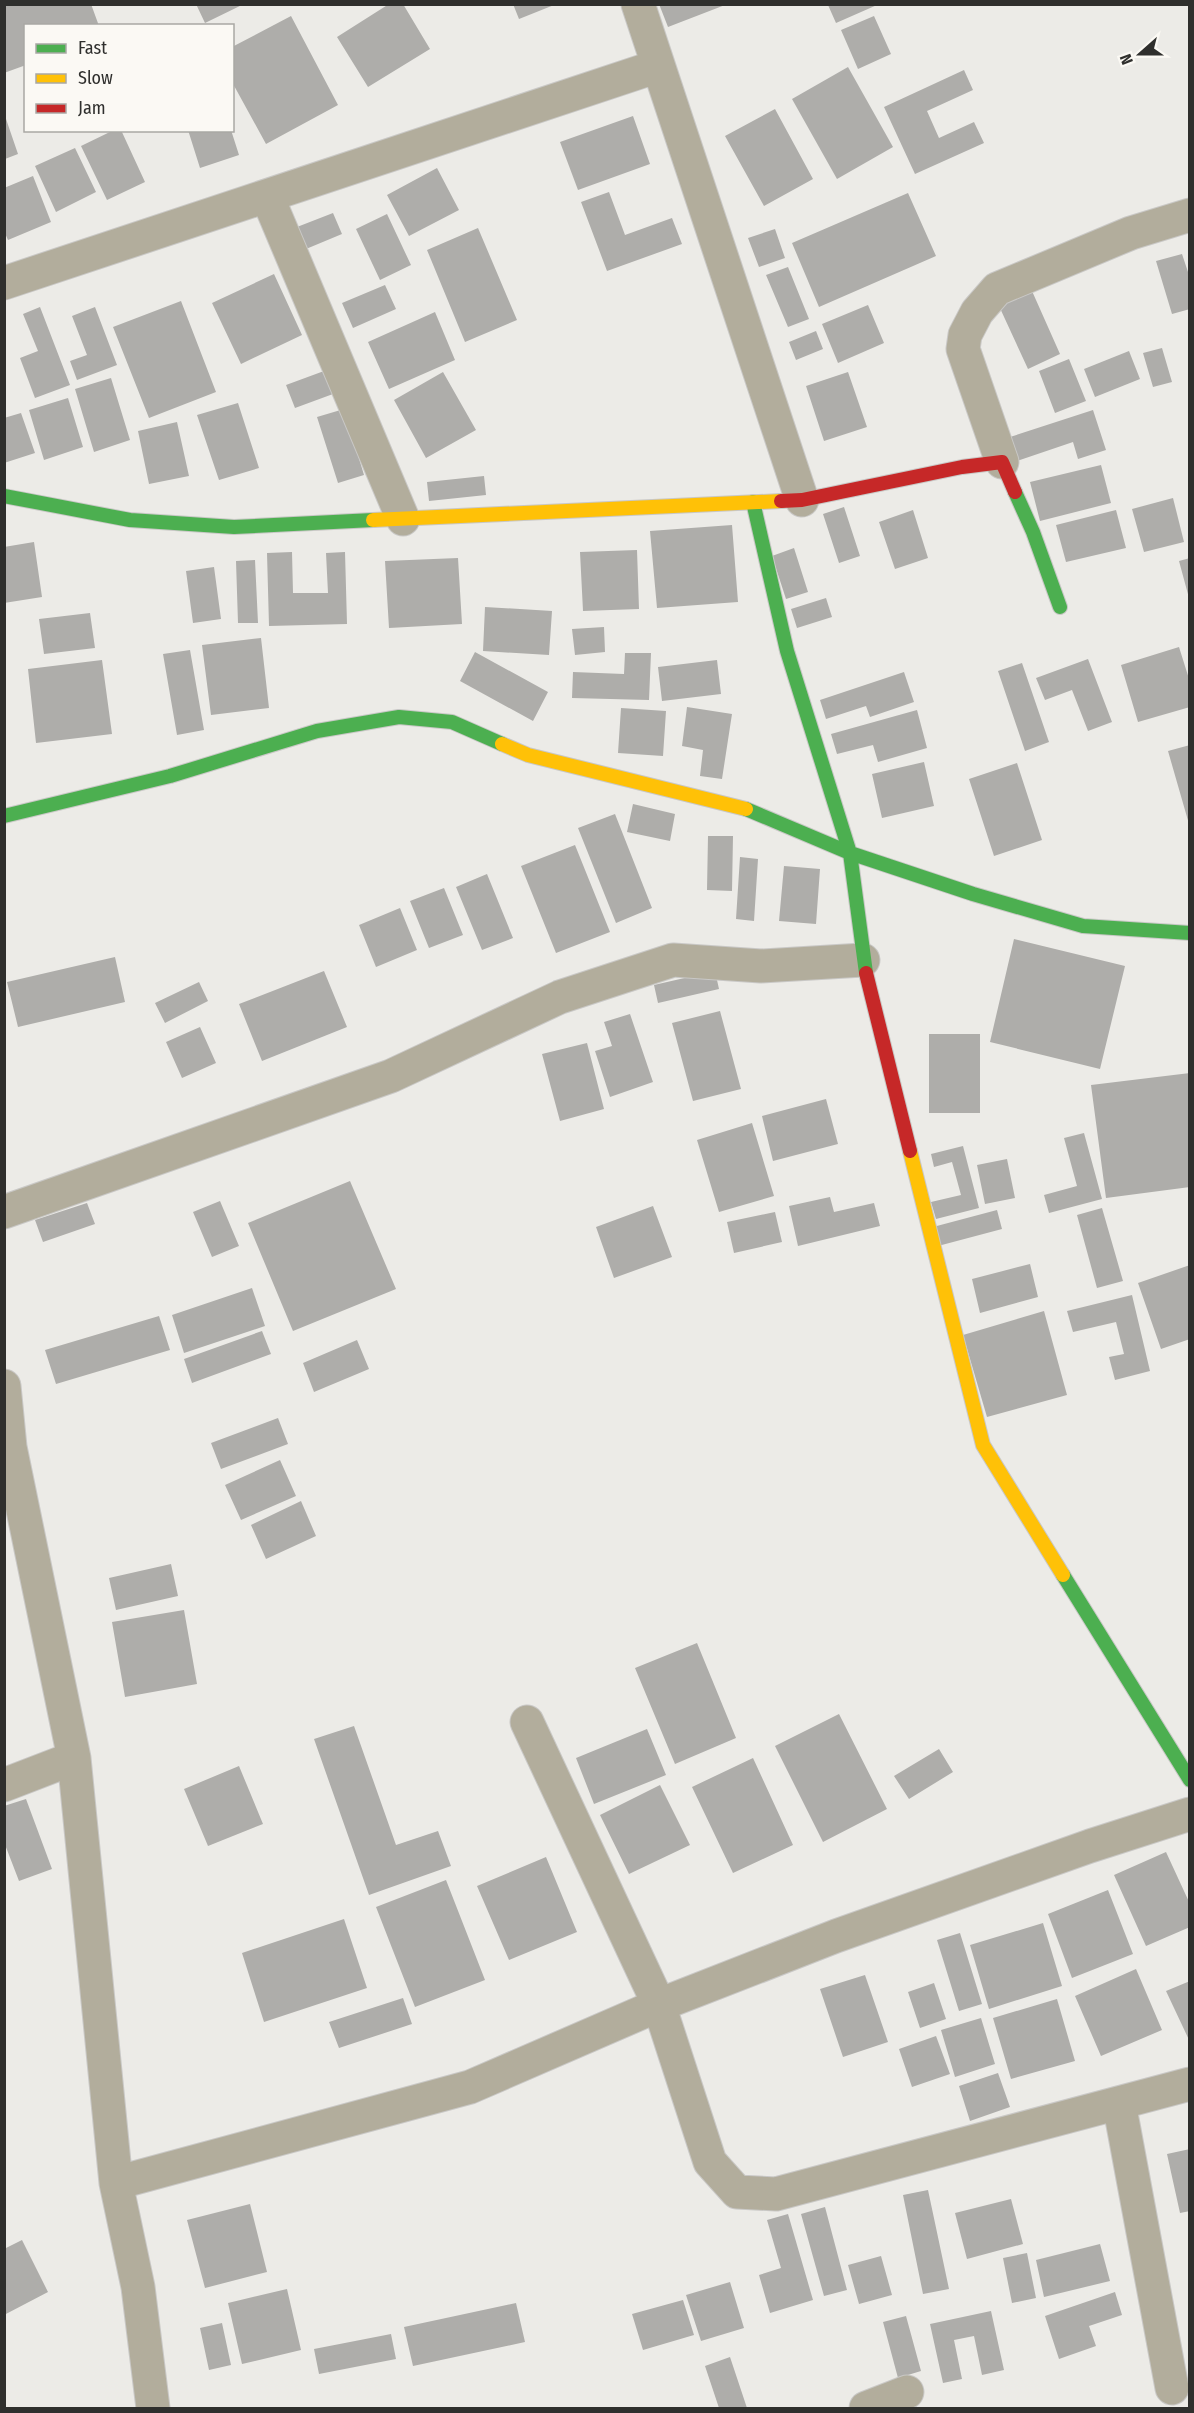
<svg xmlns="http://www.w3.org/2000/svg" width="1194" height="2413" viewBox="0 0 1194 2413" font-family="'Fira Sans Condensed',sans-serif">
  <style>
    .building { fill: #aeadaa }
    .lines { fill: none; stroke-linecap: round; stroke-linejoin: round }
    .street-casing { stroke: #c9c8c6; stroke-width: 35 }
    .fast-casing { stroke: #c9c8c6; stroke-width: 16 }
    .slow-casing { stroke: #c9c8c6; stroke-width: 16 }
    .jam-casing { stroke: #c9c8c6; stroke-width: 16 }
    .street { stroke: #b2ad9c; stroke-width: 33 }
    .fast { stroke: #4caf50; stroke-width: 14 }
    .slow { stroke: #ffc107; stroke-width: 14 }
    .jam { stroke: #c62828; stroke-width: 14 }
  </style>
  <rect width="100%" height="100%" fill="#ecebe7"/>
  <path class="building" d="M4 4H91L99 26H26V65L4 73Z
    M196 4H244L205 23Z
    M389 4H403L430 49 368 87 337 37Z
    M513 4H554V5L519 19Z
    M659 4H725V5L668 27Z
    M828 5H877L836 23Z
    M291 16 338 105 266 144 232 82V47Z
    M874 16 891 54 858 69 841 30Z
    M848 67 893 147 837 179 792 99Z
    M964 70 973 90 927 111 939 138 974 122 984 143 915 174 884 107Z
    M775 109 813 179 764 206 725 136Z
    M5 116 18 154 5 159Z
    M633 116 650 164 578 190 560 142Z
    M114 130H121L145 182 107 200 81 146Z
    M188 130H231L239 155 200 168Z
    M75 148 96 192 56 212 35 166Z
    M437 168 459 210 409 236 387 195Z
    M33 176 51 222 8 240 4 231V188Z
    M609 192 625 235 672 218 682 244 607 271 581 202Z
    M908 193 936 256 819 307 792 243Z
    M333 213 342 234 306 249 297 227Z
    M387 214 411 265 380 280 356 229Z
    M478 228 517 320 465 342 427 250Z
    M775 229 785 258 759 267 748 238Z
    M1182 254 1190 278V309L1172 314 1156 261Z
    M788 267 809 319 788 327 766 275Z
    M274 274 302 335 241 364 212 303Z
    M385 285 396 309 353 328 342 303Z
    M1032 291 1060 354 1028 369 999 306Z
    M181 301 216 392 149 418 113 327Z
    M868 305 884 343 838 363 822 324Z
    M40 307 70 385 35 398 20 358 38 351 23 314Z
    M95 307 117 365 77 380 70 361 87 355 72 316Z
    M435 312 455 360 389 389 368 342Z
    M816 331 823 349 796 360 789 342Z
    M1162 348 1172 382 1153 387 1143 353Z
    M1129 351 1140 379 1095 397 1084 369Z
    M1069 359 1086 401 1055 413 1039 371Z
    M324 371 333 394 295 408 286 385Z
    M443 372 476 430 426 458 394 400Z
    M848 372 867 427 824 441 806 386Z
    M111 378 130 440 94 452 75 389Z
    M68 398 83 447 44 460 29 410Z
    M238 403 259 468 219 480 197 415Z
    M344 409 364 475 338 483 317 417Z
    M1093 410 1106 450 1078 459 1073 442 1017 461 1010 437Z
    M21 413 35 453 4 463V418Z
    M177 422 189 476 149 484 138 431Z
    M1101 465 1111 503 1040 521 1030 482Z
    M484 476 486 495 429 501 427 482Z
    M1173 498 1184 542 1144 552 1132 509Z
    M844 507 860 556 839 563 823 514Z
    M913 510 928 558 895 569 879 522Z
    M1116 510 1126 548 1066 562 1056 525Z
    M732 525 738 602 657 608 650 531Z
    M34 542 42 597 4 603V547Z
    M794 548 808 592 786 599 772 556Z
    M637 550 639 609 583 611 580 552Z
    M292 552 293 593H328L326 553 345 552 347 624 269 626 267 553Z
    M458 558 462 624 389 628 385 561Z
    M1190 558V598H1189L1179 561Z
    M255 560 258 623H238L236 561Z
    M214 567 221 619 193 623 186 571Z
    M826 598 832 617 797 628 791 609Z
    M485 607 552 611 549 655 483 651Z
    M90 613 95 648 44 654 39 619Z
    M604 627 605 652 575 655 572 629Z
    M261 638 269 708 211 715 202 645Z
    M1179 647 1190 682V707L1138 722 1121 665Z
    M190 650 204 730 177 735 163 654Z
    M475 652 548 692 533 721 460 681Z
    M625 653H651L649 700 572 698 573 672 624 674Z
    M1088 659 1112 722 1088 731 1072 690 1045 700 1036 678Z
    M102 660 112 734 36 743 28 669Z
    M717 660 721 694 662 701 658 667Z
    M1022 663 1049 742 1025 751 998 671Z
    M904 672 914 702 870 717 866 706 826 719 820 700Z
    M687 707 732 714 722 779 700 776 703 750 682 746Z
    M621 708 666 711 663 756 618 753Z
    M917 710 927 748 878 762 873 745 837 754 831 734Z
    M1190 745V824H1189L1168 751Z
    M924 762 934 806 882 818 872 774Z
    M1017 763 1042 840 994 856 969 779Z
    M633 804 675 814 670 841 627 832Z
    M615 814 652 908 616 923 578 828Z
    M708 836H733L732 891 707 890Z
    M575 845 610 932 556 953 521 866Z
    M740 857 758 859 754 921 736 919Z
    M784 866 820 869 816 924 779 921Z
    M487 874 513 938 482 950 456 887Z
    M444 888 463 935 429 948 410 901Z
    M400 908 417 950 376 967 359 925Z
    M1014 939 1125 966 1100 1069 990 1042Z
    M115 957 125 1002 18 1027 7 982Z
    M324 971 347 1027 262 1061 239 1004Z
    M715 971 719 989 658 1003 654 985Z
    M199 982 208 1001 165 1023 155 1003Z
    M720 1011 741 1089 693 1101 672 1023Z
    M630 1014 653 1082 610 1097 595 1051 612 1046 604 1022Z
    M200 1027 216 1063 182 1078 166 1042Z
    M929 1034H980V1113H929Z
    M587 1043 604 1109 560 1121 542 1054Z
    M1190 1073V1187L1106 1198 1091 1085Z
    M826 1099 838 1144 773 1161 762 1116Z
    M752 1123 774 1196 719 1212 697 1140Z
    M1084 1133 1102 1199 1049 1213 1044 1195 1077 1186 1064 1138Z
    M963 1146 979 1208 936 1219 931 1202 961 1195 952 1162 934 1167 931 1154Z
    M1007 1159 1015 1198 985 1204 977 1165Z
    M350 1181 396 1289 293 1331 248 1223Z
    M830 1197 834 1212 874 1203 880 1226 798 1246 789 1206Z
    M220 1201 239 1246 212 1257 193 1212Z
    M87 1203 95 1224 43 1242 35 1220Z
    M653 1206 672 1257 614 1278 596 1227Z
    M1102 1208 1123 1281 1097 1288 1077 1215Z
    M997 1210 1002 1229 938 1246 933 1227Z
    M775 1212 782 1242 734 1253 727 1222Z
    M1030 1264 1038 1297 980 1313 972 1279Z
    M1190 1265V1339L1161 1349 1138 1283Z
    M252 1288 265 1326 184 1353 172 1315Z
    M1132 1295 1150 1371 1115 1380 1109 1357 1124 1354 1116 1322 1073 1332 1067 1311Z
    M1044 1311 1067 1395 987 1417 963 1335Z
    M159 1316 170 1350 56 1384 45 1350Z
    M262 1331 271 1354 192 1383 184 1359Z
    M357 1340 369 1369 314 1392 303 1363Z
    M278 1418 288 1444 221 1469 211 1443Z
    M280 1460 296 1496 241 1520 225 1485Z
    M301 1501 316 1536 266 1559 251 1525Z
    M171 1564 178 1596 116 1610 109 1578Z
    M184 1610 197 1684 125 1697 112 1622Z
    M697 1643 736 1738 675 1764 635 1668Z
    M839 1714 887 1809 823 1842 775 1746Z
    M354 1726 396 1845 438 1831 451 1866 369 1895 314 1739Z
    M647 1729 666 1775 594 1804 576 1758Z
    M939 1749 953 1772 909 1799 894 1776Z
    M753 1758 793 1845 733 1873 692 1787Z
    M239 1766 263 1824 208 1846 184 1789Z
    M660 1785 690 1845 629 1874 600 1815Z
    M26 1799 52 1869 19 1881 4 1842V1806Z
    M1166 1852 1190 1904V1927L1146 1946 1114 1875Z
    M546 1857 577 1932 509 1960 477 1886Z
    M446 1880 485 1980 415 2007 376 1907Z
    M1108 1890 1133 1954 1072 1978 1048 1914Z
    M344 1919 367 1988 264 2022 242 1953Z
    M1043 1923 1062 1986 989 2009 970 1945Z
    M960 1933 982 2004 959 2011 937 1940Z
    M1136 1969 1162 2030 1101 2056 1075 1996Z
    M865 1975 888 2042 843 2057 820 1989Z
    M1190 1981V2042L1166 1991Z
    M934 1983 946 2019 920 2028 908 1992Z
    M403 1998 412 2024 339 2048 329 2022Z
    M1057 1999 1075 2061 1011 2079 993 2018Z
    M981 2018 995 2064 955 2077 941 2030Z
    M936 2036 950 2074 912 2087 899 2049Z
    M998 2073 1010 2107 970 2121 959 2086Z
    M1190 2149V2211L1180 2213 1167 2154Z
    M928 2190 949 2289 923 2294 903 2195Z
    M1011 2199 1023 2244 967 2259 955 2213Z
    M250 2204 267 2272 205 2288 187 2220Z
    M825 2207 847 2290 824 2296 801 2214Z
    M788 2214 813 2300 770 2313 759 2275 781 2268 767 2220Z
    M22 2240 48 2292 4 2315V2249Z
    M1100 2244 1110 2281 1044 2297 1036 2260Z
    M1027 2253 1036 2298 1012 2303 1003 2258Z
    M881 2256 892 2295 859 2304 848 2265Z
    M730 2282 744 2328 701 2341 686 2295Z
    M287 2289 301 2350 242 2364 228 2303Z
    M1115 2292 1122 2315 1089 2326 1096 2346 1059 2359 1045 2316Z
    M683 2300 694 2335 643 2350 632 2314Z
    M516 2303 525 2342 413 2366 404 2327Z
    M991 2311 1004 2370 982 2375 974 2336 954 2340 962 2379 943 2383 930 2324Z
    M906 2316 921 2371 898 2378 883 2322Z
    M222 2323 231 2365 209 2370 200 2328Z
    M391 2334 396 2359 319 2374 314 2349Z
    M730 2357 747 2408H719L705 2366Z"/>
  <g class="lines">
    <g class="street-casing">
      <path id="street" d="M638 4 802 500
        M267 196 403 519
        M4 283 658 66
        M1002 462 963 349 965 335 977 312 997 289 1131 233 1190 215
        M4 1212 391 1076 560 997 673 960 761 966 863 960
        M4 1386 10 1447 74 1758 116 2183 138 2287 153 2408
        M527 1722 659 2005 710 2162 737 2192 776 2194 1190 2084
        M4 1785 74 1758
        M1119 2103 1172 2388
        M116 2183 470 2087 659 2005 836 1936 1090 1846 1190 1814
        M866 2408 907 2392"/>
    </g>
    <g class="fast-casing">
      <path id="fast" d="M1015 492 1033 532 1060 607
        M4 496 130 520 234 527 373 520
        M753 502 787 651 850 853 866 973
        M746 809 850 853 973 894 1083 926 1190 933
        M4 816 170 776 317 731 399 717 452 722 502 744
        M1063 1575 1190 1780"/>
    </g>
    <g class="slow-casing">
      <path id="slow" d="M373 520 781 501
        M502 744 528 755 746 809
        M910 1151 983 1445 1063 1575"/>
    </g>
    <g class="jam-casing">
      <path id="jam" d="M781 501 802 500 962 467 1002 462 1015 492
        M866 973 910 1151"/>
    </g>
    <use href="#street" class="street"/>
    <use href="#fast" class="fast"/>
    <use href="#slow" class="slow"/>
    <use href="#jam" class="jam"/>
  </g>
  <rect width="1194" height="2413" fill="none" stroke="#2f2f2d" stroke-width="12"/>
  <rect x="24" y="24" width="210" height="108" fill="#fbf9f4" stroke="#a9a8a4" stroke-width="1.5"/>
  <rect x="36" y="44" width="30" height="9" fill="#4caf50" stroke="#a9a8a4" stroke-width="1.5"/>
  <text x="78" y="54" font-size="18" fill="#2f2f2d">Fast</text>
  <rect x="36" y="74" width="30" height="9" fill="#ffc107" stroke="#a9a8a4" stroke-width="1.5"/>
  <text x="78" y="84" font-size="18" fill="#2f2f2d">Slow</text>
  <rect x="36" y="104" width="30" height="9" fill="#c62828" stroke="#a9a8a4" stroke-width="1.5"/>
  <text x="78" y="114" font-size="18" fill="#2f2f2d">Jam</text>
  <g transform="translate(1140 54) rotate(249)" stroke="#fbf9f4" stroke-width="4.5" paint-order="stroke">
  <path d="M0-4.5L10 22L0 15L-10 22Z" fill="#2f2f2d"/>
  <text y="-9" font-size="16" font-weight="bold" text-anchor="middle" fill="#2f2f2d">N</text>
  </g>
</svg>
